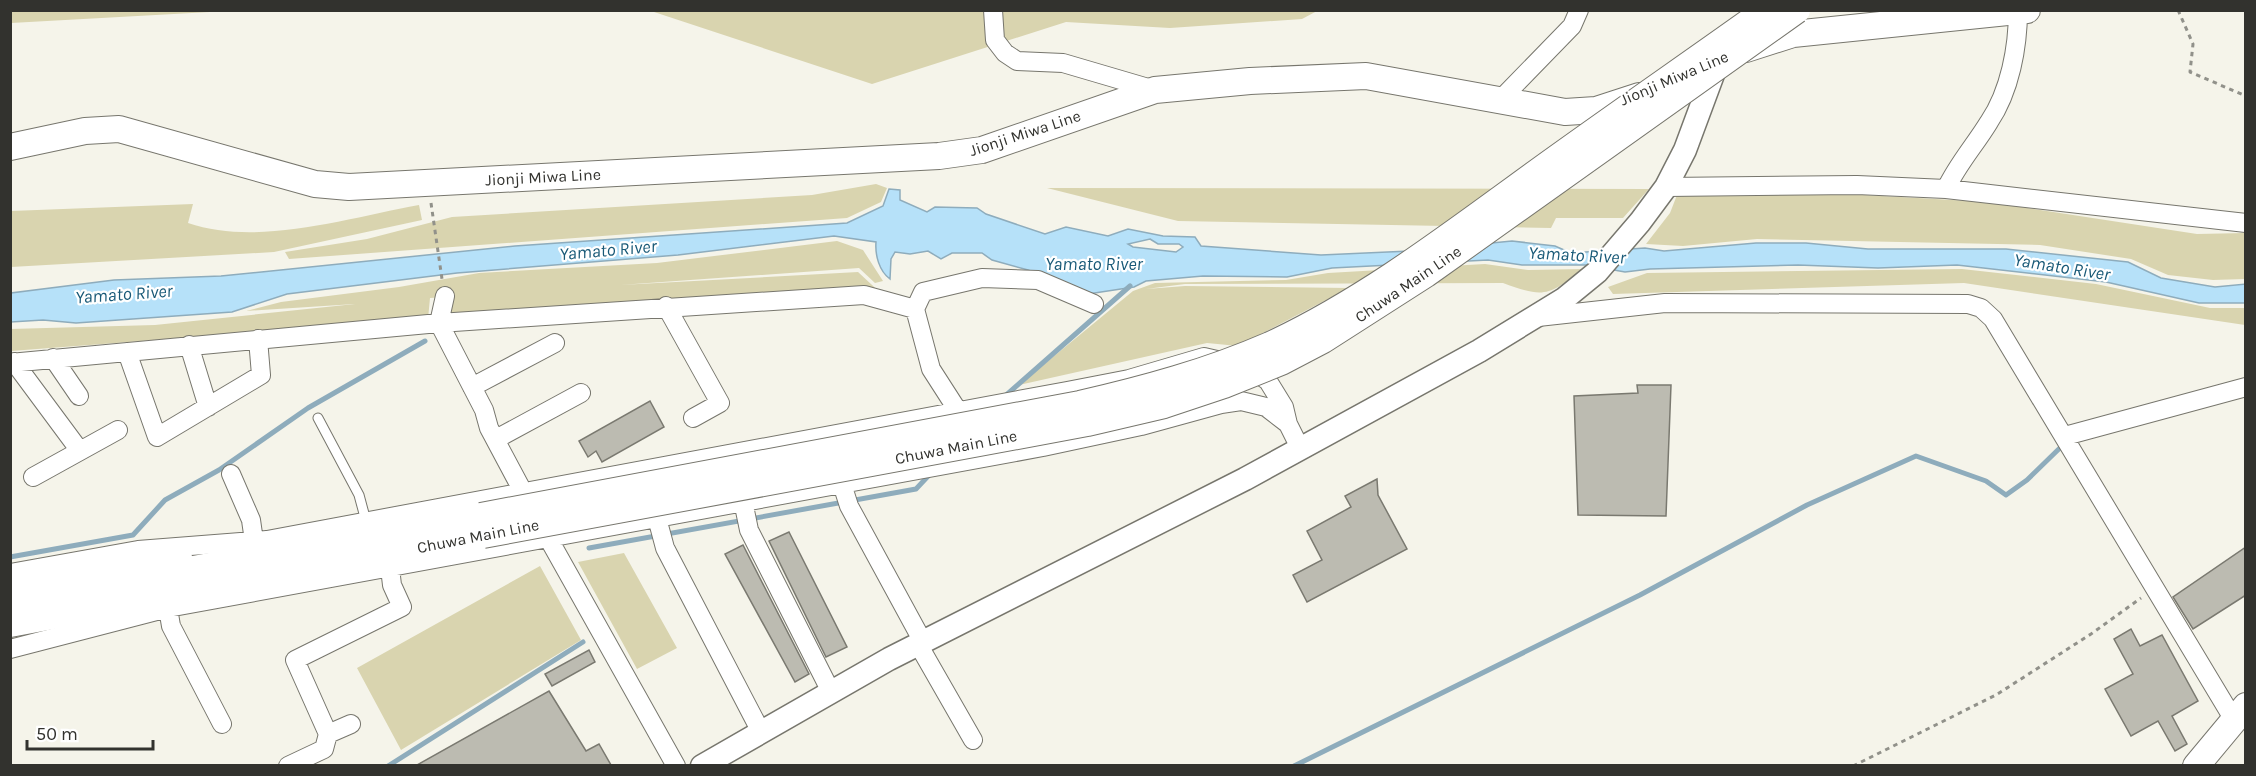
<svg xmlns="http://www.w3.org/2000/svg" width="2256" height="776" viewBox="0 0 2256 776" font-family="Karla,sans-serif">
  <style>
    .green { fill: #d9d4af }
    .water { fill: #b6e1f9; stroke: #8eacbc; stroke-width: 1.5; fill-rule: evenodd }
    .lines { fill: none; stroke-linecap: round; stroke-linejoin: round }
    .stream { stroke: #8eacbc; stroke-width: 5 }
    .building { fill: #bcbbb1; stroke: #7a7970; stroke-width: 1.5 }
    .service-casing { stroke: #77766d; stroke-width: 11 }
    .minor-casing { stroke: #77766d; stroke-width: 20 }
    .tertiary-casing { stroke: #77766d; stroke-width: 25 }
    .secondary-casing { stroke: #77766d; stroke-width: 28 }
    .path { stroke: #91918a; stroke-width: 3; stroke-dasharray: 4.5 4.5; stroke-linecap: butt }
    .service { stroke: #fff; stroke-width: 9 }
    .minor { stroke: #fff; stroke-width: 18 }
    .tertiary { stroke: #fff; stroke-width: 22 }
    .secondary { stroke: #fff; stroke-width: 26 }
    .secondary-bridge-casing { stroke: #77766d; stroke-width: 28; stroke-linecap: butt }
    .secondary-bridge { stroke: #fff; stroke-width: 26 }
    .labels { text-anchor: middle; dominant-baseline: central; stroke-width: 4.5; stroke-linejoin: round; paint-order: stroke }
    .street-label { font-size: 16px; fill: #32322e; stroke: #fff }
    .water-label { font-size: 18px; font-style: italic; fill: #185977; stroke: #fff }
  </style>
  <rect width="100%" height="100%" fill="#f5f4ea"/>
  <path class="green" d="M11 10H228V11L11 23Z
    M651 11H1317L1302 19 1170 28 1066 22 872 84Z
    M876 184 887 188 881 202 847 218 289 259 285 252 367 239 452 217 812 195Z
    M1047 188 1649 189 1623 218H1556L1551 228 1178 221Z
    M1847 194 1988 202 2197 234 2245 233V279L2213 280 2168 275 2131 259 2040 245 1757 239 1683 246 1646 244 1670 213 1677 195Z
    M193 204 188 223C258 247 347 218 419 205L422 220 274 252 11 267V211Z
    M837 241 863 250 883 281 875 283 859 268 620 285 858 272 885 297 439 318 445 297 430 298 428 319 11 351 10 329 155 325 355 304 246 311 281 302 399 287 479 273 657 263Z
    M1485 264 1528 270 1584 269C1548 295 1546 299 1503 283L1185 284 1146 289 1185 286 1349 288 1238 346 1207 343 1019 385 1133 291 1155 283 1286 280 1328 273Z
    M1962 269 2096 284 2210 308H2245V325L1964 283 1613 294 1608 287 1647 273Z
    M624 553 677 648 637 669 578 562Z
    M540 566 581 640 401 750 357 668Z"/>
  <path class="water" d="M889 189 900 190V200L927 212 935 207 977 208 986 214 1045 234 1066 227 1108 236 1128 229 1163 236 1195 237 1201 246 1321 255 1410 251 1512 241 1555 246 1571 253 1645 248 1664 251 1756 243H1806L1868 249H2006L2128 262 2161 278 2215 287 2246 284 2245 303H2199L2106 282 1957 265 1878 268 1798 265 1650 269 1625 272 1586 265H1522L1488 260 1332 268 1287 277 1203 276 1146 281 1134 287 1088 294 1028 270 992 260 982 253H952L941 259 928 251 910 254 895 252 891 259 890 279C879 271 875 255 876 242L834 236 678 255 457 273 287 294 232 312 76 323 43 320 11 322V293L114 280 221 276 515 246 847 223 883 206ZM1150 239 1158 244H1179L1183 247 1176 252 1133 247 1128 244Z"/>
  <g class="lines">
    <path class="stream" d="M1004 397 1130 286
      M589 548 916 489 931 473
      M10 557 133 535 165 500 219 470 308 408 425 341
      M388 766 583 642
      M1294 766 1640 595 1807 505 1916 456 1986 481 2006 495 2027 480 2064 444"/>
  </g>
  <path class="building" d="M1637 385H1671L1666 516 1578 515 1574 396 1638 393Z
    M650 401 664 427 602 462 596 451 588 457 579 441Z
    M1377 479 1378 495 1407 549 1307 602 1293 575 1322 560 1307 531 1351 507 1345 496Z
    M789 532 847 647 826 657 769 541Z
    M743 545 809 674 795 682 725 554Z
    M2246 547V595L2193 629 2173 597Z
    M2131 629 2140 646 2162 635 2198 701 2172 716 2187 744 2175 751 2158 721 2131 736 2105 689 2133 674 2114 639Z
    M589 650 595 662 552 686 545 674Z
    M549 691 586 751 599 744 611 765H417Z"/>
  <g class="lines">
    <g class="service-casing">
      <path id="service" d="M318 418 359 495 366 521"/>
    </g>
    <g class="minor-casing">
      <path id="minor" d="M993 10 995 40 1005 53 1017 61 1063 63 1155 90
        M1499 101 1572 26 1579 10
        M1666 187 1857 185 1946 189 2246 223
        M1946 189C1957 165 1975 145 1989 122 2010 91 2018 47 2018 10
        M445 296 439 323 484 410 489 428 529 503
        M666 306 720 403 693 418
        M915 309 923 292 982 278 1038 280 1094 304
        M1538 317 1665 303 1968 304 1981 308 1993 319 2234 720
        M189 345 208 407
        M127 352 157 437 261 375 258 339
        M53 358 79 396
        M14 362 80 451
        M10 363 439 323 864 295 915 309 931 369 958 411
        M472 387 555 343
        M2065 436 2246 387
        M496 439 581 393
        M231 474 251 520 254 541
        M33 477 118 430
        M842 484 849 506 923 642
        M743 501 749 530 831 692
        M657 518 665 548 761 732
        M542 527 676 766
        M10 573 138 550 267 540 1067 391 1129 379 1204 357 1247 367 1268 381 1284 407 1288 424 1300 448
        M10 587 116 567 184 560
        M168 608 171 626 222 724
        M918 644 973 740
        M10 649 168 608 1043 447 1141 426 1221 404 1241 401 1266 407 1288 424
        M328 734 351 724
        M288 766 324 749 328 734 295 660 402 607 392 585 390 568"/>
    </g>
    <g class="tertiary-casing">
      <path id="tertiary" d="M702 766 889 659 1245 479 1479 351 1564 299 1597 272 1640 222 1666 187 1685 150 1718 61"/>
    </g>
    <g class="secondary-casing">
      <path id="secondary" d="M1746 49 1793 34 2027 10
        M10 147 85 131 119 129 315 184 349 187 939 156 982 150 1155 90 1250 81 1366 76 1565 112 1596 110 1639 96
        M10 603 481 516
        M10 624 483 535
        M2196 766 2246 706"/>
    </g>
    <path class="path" d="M2178 10 2193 44 2190 72 2246 96
      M431 203 442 279
      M1306 766H1307
      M1853 766 1996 695 2091 634 2141 598"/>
    <use href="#service" class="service"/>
    <use href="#minor" class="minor"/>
    <use href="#tertiary" class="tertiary"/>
    <use href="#secondary" class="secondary"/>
    <g class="secondary-bridge-casing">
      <path id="secondary-bridge" d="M481 516 1080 404C1145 389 1208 372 1270 345 1365 301 1452 234 1536 173 1612 118 1689 65 1766 10
        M483 535 1087 423 1164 405 1224 385 1281 362 1323 340 1426 274 1797 10"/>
    </g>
    <use href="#secondary-bridge" class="secondary-bridge"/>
  </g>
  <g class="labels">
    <g class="street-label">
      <text transform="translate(1674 78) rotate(-23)">Jionji Miwa Line</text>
      <text transform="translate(1025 133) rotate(-18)">Jionji Miwa Line</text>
      <text transform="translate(543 177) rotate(-3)">Jionji Miwa Line</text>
      <text transform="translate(1408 284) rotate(-34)">Chuwa Main Line</text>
      <text transform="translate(956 447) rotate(-11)">Chuwa Main Line</text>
      <text transform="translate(478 536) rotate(-11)">Chuwa Main Line</text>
    </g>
    <g class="water-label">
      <text transform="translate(608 250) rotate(-5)">Yamato River</text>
      <text transform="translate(1577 255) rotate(3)">Yamato River</text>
      <text x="1094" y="264">Yamato River</text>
      <text transform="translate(2062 267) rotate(9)">Yamato River</text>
      <text transform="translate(124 294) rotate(-4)">Yamato River</text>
    </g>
  </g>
  <rect width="2256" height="776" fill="none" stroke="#32322e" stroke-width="24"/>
  <path d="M27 740v9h126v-9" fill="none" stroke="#32322e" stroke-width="3"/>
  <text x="36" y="740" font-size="18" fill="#32322e" stroke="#ffffff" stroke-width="4.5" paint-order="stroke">50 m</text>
</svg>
